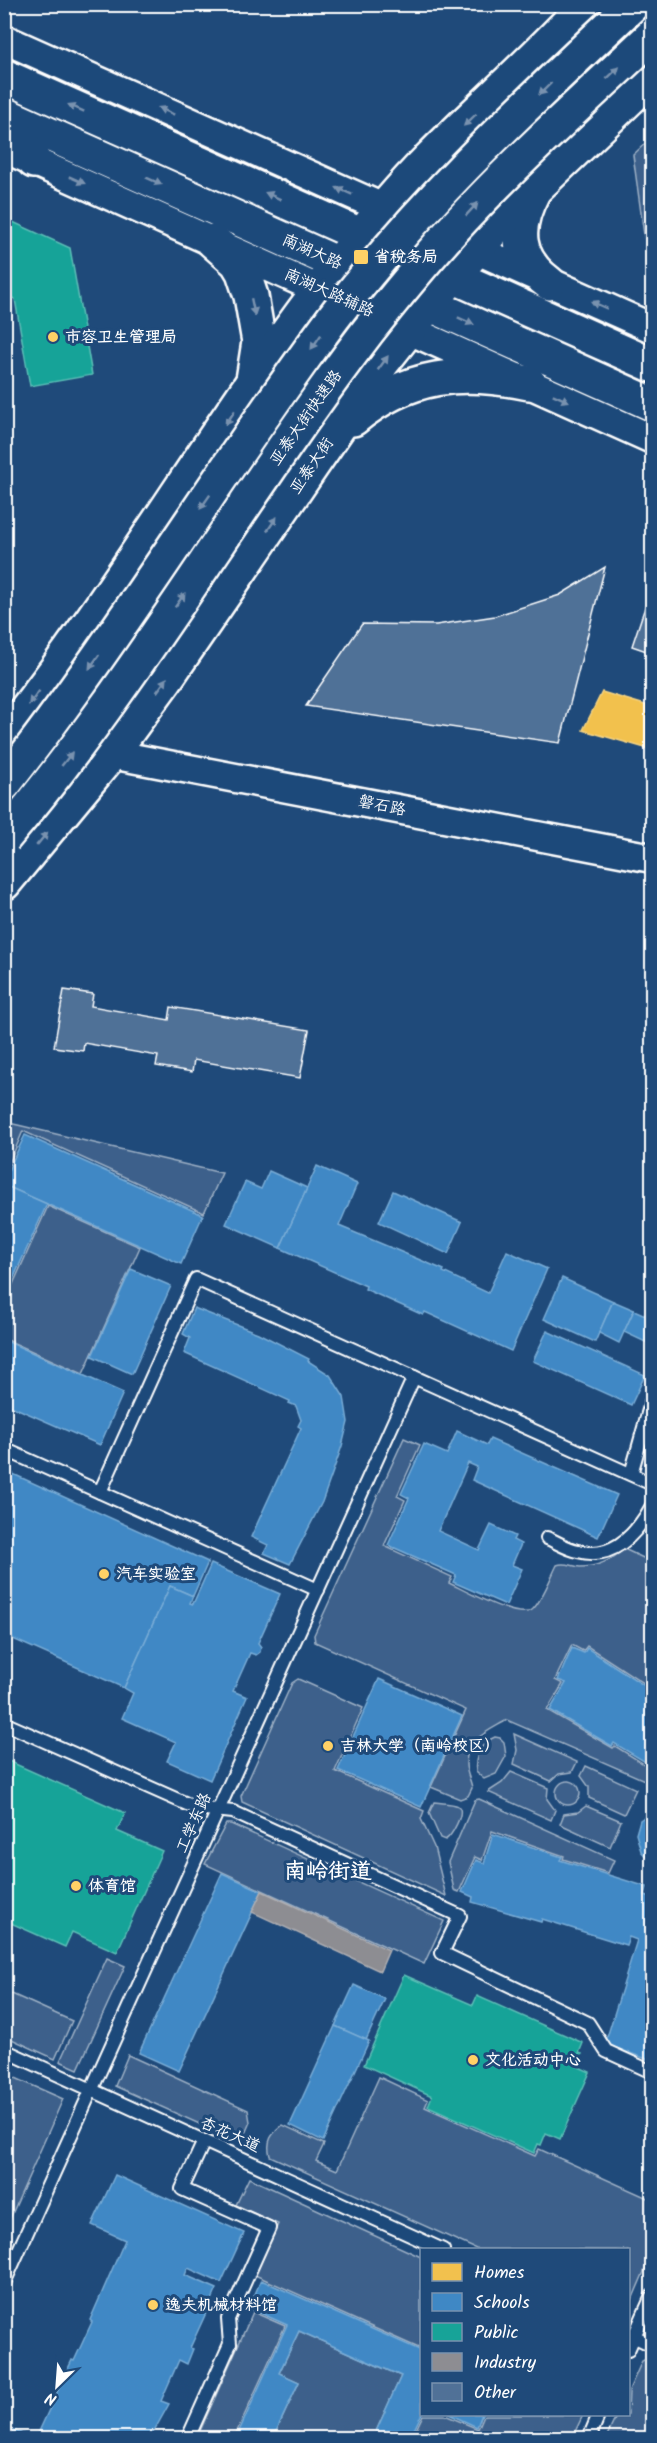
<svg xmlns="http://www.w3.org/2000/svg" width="657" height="2443" font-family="Kalam,'LXGW WenKai TC',sans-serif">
<rect width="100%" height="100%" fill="#1f4a7a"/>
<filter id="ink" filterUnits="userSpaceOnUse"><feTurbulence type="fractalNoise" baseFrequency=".0167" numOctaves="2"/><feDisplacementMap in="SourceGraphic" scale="12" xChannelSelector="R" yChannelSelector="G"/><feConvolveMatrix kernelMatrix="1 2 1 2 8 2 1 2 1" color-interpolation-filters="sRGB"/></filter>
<g filter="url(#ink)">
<g fill="#3c618b" stroke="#9eb0c5" stroke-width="1.5">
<polygon points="652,137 652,272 649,271 633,155"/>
<polygon points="5,1122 217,1172 222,1173 204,1213 23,1131 5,1173"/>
<polygon points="48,1206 140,1247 83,1374 5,1339 5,1302"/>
<path d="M404,1438L420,1445L397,1496L405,1500L384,1546L452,1577L449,1583C464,1590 519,1621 532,1610C541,1603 551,1577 557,1565C565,1562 572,1566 580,1567C597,1567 612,1560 624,1549L652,1562V1692L649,1690L650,1687L587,1646L583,1651L572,1645L555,1680L563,1684L547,1710L613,1748L615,1746L652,1769L649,1782L507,1720C489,1731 466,1739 466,1764C466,1773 471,1780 472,1788L468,1796L460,1799L431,1787L466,1710L315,1642L314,1635Z"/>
<polygon points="298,1679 363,1708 335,1771 424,1811 421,1819 434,1847 446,1896 242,1802 241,1796 292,1683"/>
<polygon points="514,1734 577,1762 572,1772 559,1774 551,1781 514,1764 517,1750"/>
<path d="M495,1737L500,1738L504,1742L506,1756L496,1774L484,1779L476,1772C474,1758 480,1743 495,1737Z"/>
<polygon points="586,1766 636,1789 624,1814 589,1798 589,1787 581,1776"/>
<polygon points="511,1772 548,1788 547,1799 555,1810 551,1820 488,1792 502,1783"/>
<circle cx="568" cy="1793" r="12"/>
<polygon points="479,1799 614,1860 608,1873 563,1859 564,1856 492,1831 482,1860 475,1857 459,1892 454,1890 448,1862 475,1800"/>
<path d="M434,1802C440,1803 453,1803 458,1806C466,1812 451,1837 445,1840L440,1838L429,1813Z"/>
<polygon points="586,1806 621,1821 610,1847 560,1824 564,1814 578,1812"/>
<polygon points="226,1824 231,1824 444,1921 424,1964 205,1864"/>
<polygon points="107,1958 125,1966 78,2069 60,2061"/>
<polygon points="5,1991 72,2021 55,2059 5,2036"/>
<polygon points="128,2055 248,2110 250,2122 244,2136 235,2140 115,2086"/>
<polygon points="4,2073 63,2099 5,2230 4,2230"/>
<path d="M379,2077L428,2100L425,2107L535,2156L539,2149L652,2200V2253L629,2307L628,2250L476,2249L270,2156C266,2141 271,2134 283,2125L324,2144L316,2161L337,2170Z"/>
<polygon points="249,2178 421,2257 421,2349 255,2275 278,2224 236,2205"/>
<polygon points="253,2312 285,2326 234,2438 197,2438"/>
<polygon points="299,2331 401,2376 373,2438 273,2438 299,2382 279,2373"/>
<polygon points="646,2359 652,2361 652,2438 606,2438 617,2415 628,2414 629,2390 642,2361"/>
<polygon points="423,2415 445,2415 478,2429 484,2415 583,2415 572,2438 412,2438"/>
</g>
<polygon fill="#f2c14e" stroke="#f6d483" stroke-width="1.5" points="602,692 652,707 652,750 583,730"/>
<g fill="#3f88c5" stroke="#79acd6" stroke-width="1.5">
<polygon points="25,1135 203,1215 181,1264 4,1185 4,1179"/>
<polygon points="317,1166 357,1184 339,1226 444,1270 443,1272 488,1293 507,1251 547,1269 511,1351 425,1312 423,1315 365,1289 366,1286 280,1248"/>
<polygon points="269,1171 307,1188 280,1248 226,1224 245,1182 261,1189"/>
<polygon points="4,1185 47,1204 4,1299"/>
<polygon points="393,1191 462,1222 448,1254 379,1222"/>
<polygon points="131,1269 171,1286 132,1374 92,1356"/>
<polygon points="562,1278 613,1301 595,1342 544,1319"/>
<polygon points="613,1301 634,1310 619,1343 599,1333"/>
<polygon points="194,1308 258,1333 309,1359 308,1361 330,1375 344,1397 348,1422 342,1446 322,1502 290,1564 264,1553 268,1545 251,1537 301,1428 298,1426 301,1420 296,1406 289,1403 290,1401 184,1353 190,1338 183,1334"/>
<polygon points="634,1310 652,1318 652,1345 624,1332"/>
<polygon points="547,1331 645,1375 631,1405 533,1361"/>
<polygon points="4,1340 123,1393 100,1445 4,1403"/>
<polygon points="457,1431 487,1445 490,1439 617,1495 598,1537 472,1480 477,1467 468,1463 438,1531 479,1550 491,1525 515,1536 513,1540 521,1544 512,1565 522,1569 506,1605 453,1582 456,1575 388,1545 409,1498 401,1494 424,1444 447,1454"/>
<polygon points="13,1474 208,1562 193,1596 170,1586 124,1688 4,1635 4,1493"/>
<polygon points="211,1564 280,1594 258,1643 261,1647 260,1652 256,1655 250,1653 233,1691 247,1697 210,1780 167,1761 176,1742 122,1718 133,1693 124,1688 170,1586 193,1596 190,1603 193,1604"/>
<polygon points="572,1648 584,1653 587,1648 648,1688 646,1691 652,1695 652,1766 614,1743 612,1746 550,1710 566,1683 558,1680"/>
<polygon points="379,1679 462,1716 421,1807 338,1770"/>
<polygon points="652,1812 652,1863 641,1851 636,1834 640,1820"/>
<polygon points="493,1834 562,1857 560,1860 647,1887 645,1895 651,1897 652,1891 652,2061 605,2044 637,1940 629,1937 626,1945 542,1919 541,1922 472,1902 473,1897 462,1892 476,1860 484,1863"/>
<polygon points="222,1873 262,1891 179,2071 139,2053"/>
<polygon points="354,1985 385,1999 366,2040 335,2026"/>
<polygon points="335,2026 369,2041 323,2141 290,2125"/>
<polygon points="115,2175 244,2233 221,2283 188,2268 185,2275 217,2289 190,2348 193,2349 187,2364 179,2360 161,2401 169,2404 150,2438 36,2438 72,2360 74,2361 92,2322 90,2320 125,2240 92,2225"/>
<polygon points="261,2280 422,2351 422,2413 410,2438 373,2438 401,2376 299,2331 279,2373 299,2382 273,2438 236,2438 287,2325 249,2308"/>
<polygon points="449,2414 482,2414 477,2427"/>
<polygon points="4,2426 32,2438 4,2438"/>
</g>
<g fill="#17a398" stroke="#5dbfb7" stroke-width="1.5">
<polygon points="4,218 70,248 92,375 30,386 15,299 4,295"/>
<polygon points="4,1759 125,1813 117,1831 162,1851 117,1952 72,1932 65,1947 4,1920"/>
<polygon points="404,1975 473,2005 477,1996 583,2043 579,2053 582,2054 577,2066 590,2072 560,2139 546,2133 541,2145 538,2144 534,2153 428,2106 432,2096 364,2065"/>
</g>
<polygon fill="#8d8d92" stroke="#afafb3" stroke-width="1.5" points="262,1891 389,1950 380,1971 252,1912"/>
<g fill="#507197" stroke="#fff" stroke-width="1.5">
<polygon points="605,567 560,743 306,706 362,624 436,625 495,616 560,595"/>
<polygon points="652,586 652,653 632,646"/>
<polygon points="64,990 93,994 91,1006 169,1020 171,1007 309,1030 300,1078 194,1060 192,1072 156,1066 158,1056 84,1043 83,1051 54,1047"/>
</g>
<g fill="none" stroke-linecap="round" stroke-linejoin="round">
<defs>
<g id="service">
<polyline points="4,1449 318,1590"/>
<polyline points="631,1474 652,1399"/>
<polyline points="100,1492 196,1279 652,1484"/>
<path d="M547,1538C557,1542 567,1549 578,1551C613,1561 637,1533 652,1506"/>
<polyline points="4,1723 196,1808 233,1812 460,1916 442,1953 588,2023 606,2051 652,2072"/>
<polyline points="4,2050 443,2250"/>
<polyline points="4,2283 414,1377"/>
<polyline points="629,2334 652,2345"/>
<polyline points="628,2350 652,2296"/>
<polyline points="188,2438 230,2344 228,2319 269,2228 182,2189 204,2141"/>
<polyline points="589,2438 599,2414"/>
</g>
<g id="tertiary">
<polyline points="4,39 652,328"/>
<polyline points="4,148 652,439"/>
<polyline points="111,754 652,858"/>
</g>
<g id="primary">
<polyline points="4,76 652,365"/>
<polyline points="4,114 652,404"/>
<polyline points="4,117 34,161"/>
<path d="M533,192C514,228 515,258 549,283"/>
<polyline points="213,241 237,262 243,272 251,296 259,342 253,380"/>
<path d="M353,419C408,374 461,369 529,383"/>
<path d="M4,738C125,586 220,416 339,264C367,228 396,192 428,160C480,107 536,59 586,4"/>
<polyline points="4,883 111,754 166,679 383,362 429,304 499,223 652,77"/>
</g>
</defs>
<use href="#service" stroke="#fff" stroke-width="16"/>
<use href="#tertiary" stroke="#fff" stroke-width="33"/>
<use href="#primary" stroke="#fff" stroke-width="38"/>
<use href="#service" stroke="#1f4a7a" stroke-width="12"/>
<use href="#tertiary" stroke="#1f4a7a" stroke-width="28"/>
<use href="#primary" stroke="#1f4a7a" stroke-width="33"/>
<defs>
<g id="trunk-bridge">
<path d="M4,784C122,634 220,470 333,318C420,202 528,103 633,4"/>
<path d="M4,838C139,679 242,496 368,331C402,288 438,244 476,205C532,146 593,92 652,36"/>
</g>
</defs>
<use href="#trunk-bridge" stroke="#fff" stroke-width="38" stroke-linecap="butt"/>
<use href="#trunk-bridge" stroke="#1f4a7a" stroke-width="33"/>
</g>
<defs><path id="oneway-solid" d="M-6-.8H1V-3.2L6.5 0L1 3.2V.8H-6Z" transform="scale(1.5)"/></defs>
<g fill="#7992af">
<use href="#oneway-solid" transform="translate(613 73) rotate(-43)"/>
<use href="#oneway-solid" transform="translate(545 89) rotate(136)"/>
<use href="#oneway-solid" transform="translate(76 108) rotate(-156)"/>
<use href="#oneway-solid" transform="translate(166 111) rotate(-156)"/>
<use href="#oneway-solid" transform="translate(470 120) rotate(136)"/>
<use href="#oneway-solid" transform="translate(77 180) rotate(24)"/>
<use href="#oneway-solid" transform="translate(154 181) rotate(24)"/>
<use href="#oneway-solid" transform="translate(344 191) rotate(-156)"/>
<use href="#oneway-solid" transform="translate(273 196) rotate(-156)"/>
<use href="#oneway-solid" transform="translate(472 209) rotate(-47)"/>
<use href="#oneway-solid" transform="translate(599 305) rotate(-156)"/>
<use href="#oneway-solid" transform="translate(253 307) rotate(78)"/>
<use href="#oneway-solid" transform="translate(466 321) rotate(24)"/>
<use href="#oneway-solid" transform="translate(316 342) rotate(125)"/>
<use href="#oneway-solid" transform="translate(383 363) rotate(-54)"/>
<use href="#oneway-solid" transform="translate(561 398) rotate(24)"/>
<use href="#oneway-solid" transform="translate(230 418) rotate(124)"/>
<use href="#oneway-solid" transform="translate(205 502) rotate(125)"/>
<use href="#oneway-solid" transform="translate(272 524) rotate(-56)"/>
<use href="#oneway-solid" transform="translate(180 600) rotate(-55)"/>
<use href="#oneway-solid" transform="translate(94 662) rotate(125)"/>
<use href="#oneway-solid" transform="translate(162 685) rotate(-54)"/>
<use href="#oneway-solid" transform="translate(34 698) rotate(127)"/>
<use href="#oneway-solid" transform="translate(67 759) rotate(-52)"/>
<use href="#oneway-solid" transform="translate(42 839) rotate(-50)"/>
</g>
</g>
<g fill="#ffd166" stroke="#1f4a7a" stroke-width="2">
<rect x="353" y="249" width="16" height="16" rx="3"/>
<circle cx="53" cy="337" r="6"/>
<circle cx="104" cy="1574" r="6"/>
<circle cx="328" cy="1746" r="6"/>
<circle cx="76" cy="1886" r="6"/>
<circle cx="473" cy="2060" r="6"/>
<circle cx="153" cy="2305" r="6"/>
</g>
<g text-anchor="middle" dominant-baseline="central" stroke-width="6" stroke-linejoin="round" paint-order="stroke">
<g font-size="16" fill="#fff" stroke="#1f4a7a">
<text transform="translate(312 252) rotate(24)">南湖大路</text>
<text transform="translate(329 293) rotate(24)">南湖大路辅路</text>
<text transform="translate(306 418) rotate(-55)">亚泰大街快速路</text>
<text transform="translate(312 466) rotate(-56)">亚泰大街</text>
<text transform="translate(382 806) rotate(11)">磐石路</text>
<text transform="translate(194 1823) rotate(-66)">工学东路</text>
<text transform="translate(230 2135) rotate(24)">杏花大道</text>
</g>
<g font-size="16" font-weight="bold" fill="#fff" stroke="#1f4a7a" text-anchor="start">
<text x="374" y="257">省税务局</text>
<text x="65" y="337">市容卫生管理局</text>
<text x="116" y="1574">汽车实验室</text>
<text x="340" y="1746">吉林大学（南岭校区）</text>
<text x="88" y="1886">体育馆</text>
<text x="485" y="2060">文化活动中心</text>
<text x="165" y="2305">逸夫机械材料馆</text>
</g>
<g font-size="22" font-weight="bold" fill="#fff" stroke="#1f4a7a">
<text x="328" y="1872">南岭街道</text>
</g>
</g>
<rect width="657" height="2443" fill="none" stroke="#1f4a7a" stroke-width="24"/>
<rect x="12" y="12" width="633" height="2419" fill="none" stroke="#fff" stroke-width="2" filter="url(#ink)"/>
<rect x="420" y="2248" width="210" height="168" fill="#1f4a7a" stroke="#7992af" stroke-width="1.5"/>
<rect x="432" y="2263" width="30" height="18" fill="#f2c14e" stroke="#7992af" stroke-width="1.5"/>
<text x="474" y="2278" font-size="18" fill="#ffffff">Homes</text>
<rect x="432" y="2293" width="30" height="18" fill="#3f88c5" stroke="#7992af" stroke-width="1.5"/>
<text x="474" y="2308" font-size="18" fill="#ffffff">Schools</text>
<rect x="432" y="2323" width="30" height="18" fill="#17a398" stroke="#7992af" stroke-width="1.5"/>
<text x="474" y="2338" font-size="18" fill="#ffffff">Public</text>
<rect x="432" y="2353" width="30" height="18" fill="#8d8d92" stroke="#7992af" stroke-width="1.5"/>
<text x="474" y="2368" font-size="18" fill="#ffffff">Industry</text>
<rect x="432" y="2383" width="30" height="18" fill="#507197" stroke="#7992af" stroke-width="1.5"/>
<text x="474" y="2398" font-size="18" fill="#ffffff">Other</text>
<g transform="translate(57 2386) rotate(205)" stroke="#1f4a7a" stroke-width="4.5" paint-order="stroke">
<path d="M0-4.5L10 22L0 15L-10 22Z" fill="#ffffff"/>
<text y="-9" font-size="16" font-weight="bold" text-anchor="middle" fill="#ffffff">N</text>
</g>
</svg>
